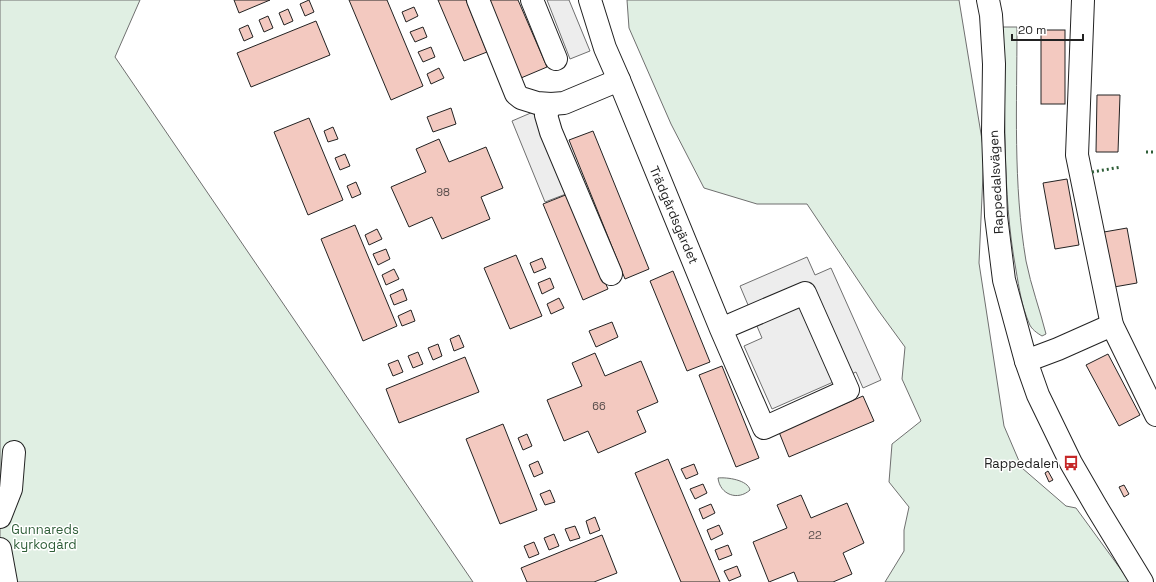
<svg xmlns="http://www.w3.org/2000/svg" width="1156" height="582" font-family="'Space Grotesk',sans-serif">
<rect width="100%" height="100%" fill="#fff"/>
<g fill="#e0efe3" stroke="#6f6f6f">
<polygon points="0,0 140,0 115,57 473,582 0,582"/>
<polygon points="627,0 959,0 984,152 979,263 1004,426 1022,468 1066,506 1076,508 1130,582 885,582 904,551 904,530 909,507 889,482 892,444 921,421 902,379 905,347 878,310 807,204 757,204 704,188 671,124 629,28"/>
<path d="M1002,27H1017C1017,105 1013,184 1026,261C1031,286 1040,310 1046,334L1042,336C1037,333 1031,329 1029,323C1022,307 1019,288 1016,270C1001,190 1007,108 1002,27Z"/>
<path d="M718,478C727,477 748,480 750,490C738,501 720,495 718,478Z"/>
</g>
<g fill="#ededed" stroke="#6f6f6f">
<polygon points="547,0 569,0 590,51 570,59"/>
<polygon points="533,112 566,194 545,202 512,121"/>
<polygon points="807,257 815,275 831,268 881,380 863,388 856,372 772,409 744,346 762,338 740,286"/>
</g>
<g fill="#f3c9c0" stroke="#222">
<polygon points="234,0 270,0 239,13"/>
<polygon points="309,0 314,12 305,16 300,4"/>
<polygon points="349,0 387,0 423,86 391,100"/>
<polygon points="438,0 466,0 487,52 464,61"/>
<polygon points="488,0 518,0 547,67 521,78"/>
<polygon points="414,7 418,16 406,22 402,12"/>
<polygon points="288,9 293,21 284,25 279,13"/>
<polygon points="268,16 273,28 264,32 259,20"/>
<polygon points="316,21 330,55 251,87 237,53"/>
<polygon points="248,25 253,37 244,41 239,29"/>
<polygon points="423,27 427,37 415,42 410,32"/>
<rect x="1041" y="30" width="24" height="74"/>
<polygon points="431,47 435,57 423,62 418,52"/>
<polygon points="439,68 444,78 431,84 427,74"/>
<polygon points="1097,95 1120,95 1118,152 1096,152"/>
<polygon points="451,108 456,124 433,132 427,117"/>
<polygon points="309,118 343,200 308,215 274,132"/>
<polygon points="333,127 338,139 328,142 324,131"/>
<polygon points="593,131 649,269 625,279 569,140"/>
<polygon points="439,139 449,162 486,147 503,188 481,197 490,219 442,239 432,217 409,227 391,187 426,172 416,149"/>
<polygon points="345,154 350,166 340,170 335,158"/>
<polygon points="1067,179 1079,245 1055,249 1043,183"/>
<polygon points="356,182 361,194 352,198 347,186"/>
<polygon points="568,194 608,289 583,300 543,204"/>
<polygon points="355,225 397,326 363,341 321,239"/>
<polygon points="1127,228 1137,283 1114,287 1104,232"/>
<polygon points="377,229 382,239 369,245 365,235"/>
<polygon points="386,249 390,259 378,265 373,254"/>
<polygon points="516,255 542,316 510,329 484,268"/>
<polygon points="542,258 546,268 534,273 530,263"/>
<polygon points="394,269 399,279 386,285 382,275"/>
<polygon points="673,271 710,362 687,371 650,281"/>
<polygon points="550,278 554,288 542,294 538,283"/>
<polygon points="403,289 407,300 394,305 390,295"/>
<polygon points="559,298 564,308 551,314 547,304"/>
<polygon points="411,310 415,321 402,326 398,316"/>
<polygon points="612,322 618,337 596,347 589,331"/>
<polygon points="459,335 464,347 454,351 450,339"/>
<polygon points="438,344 442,356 433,360 428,348"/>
<polygon points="418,352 423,364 413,368 408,356"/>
<polygon points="595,353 605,376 641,361 658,402 637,411 646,432 598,453 588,431 564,441 547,400 582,386 572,363"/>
<polygon points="1108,354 1140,415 1119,426 1086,365"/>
<polygon points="465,357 479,392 399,423 386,389"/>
<polygon points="398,360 403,372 393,376 388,364"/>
<polygon points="722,366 759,458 736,467 699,375"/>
<polygon points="863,396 874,421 789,457 779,432"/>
<polygon points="503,424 537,510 500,524 466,439"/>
<polygon points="527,434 532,446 523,450 518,438"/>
<polygon points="668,459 720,582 681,582 635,473"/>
<polygon points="538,461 543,473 534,477 529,465"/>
<polygon points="694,464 698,474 686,479 681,469"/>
<polygon points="1048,471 1053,480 1049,482 1045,473"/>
<polygon points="703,484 707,493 695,499 690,489"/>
<polygon points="1124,485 1129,494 1124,497 1119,487"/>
<polygon points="550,490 555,502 545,505 540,494"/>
<polygon points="801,495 811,518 847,503 864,543 843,553 852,574 833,582 798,582 794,572 769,582 753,542 787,528 777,505"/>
<polygon points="711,504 715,513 703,519 699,509"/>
<polygon points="595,517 600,530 590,534 586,521"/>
<polygon points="719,525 723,534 711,540 707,530"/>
<polygon points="575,526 580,538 570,541 565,529"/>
<polygon points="554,534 559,546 549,550 544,538"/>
<polygon points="602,535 617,573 594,582 527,582 521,568"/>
<polygon points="534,542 539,554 529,558 524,546"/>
<polygon points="728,545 732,555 719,560 715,550"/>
<polygon points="737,566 741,576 729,581 724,571"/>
</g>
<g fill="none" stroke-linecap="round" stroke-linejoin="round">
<defs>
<g id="minor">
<polyline points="478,0 516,94 521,98 537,103 551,104 564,103 619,80"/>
<polyline points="532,0 556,59"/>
<polyline points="590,0 605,48 619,80 721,329 764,428 848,390 805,293 721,329"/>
<polyline points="988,0 991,15 994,64 993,132 996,216 1004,280 1026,361 1038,395 1071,463 1097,508 1142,582"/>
<polyline points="1083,0 1077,155 1112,325 1156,415"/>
<polyline points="551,104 546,115 551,132 611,274"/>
<polyline points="1026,361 1058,349 1112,325"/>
<polyline points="0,517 11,489 14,452"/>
<polyline points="0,549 6,582"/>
</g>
</defs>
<use href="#minor" stroke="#222" stroke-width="24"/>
<use href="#minor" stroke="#fff" stroke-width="22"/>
<g stroke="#2f5e38" stroke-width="3" stroke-dasharray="2 3" stroke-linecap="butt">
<polyline points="1146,152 1156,152"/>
<polyline points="1092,172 1121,167"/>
</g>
</g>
<defs>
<symbol id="bus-bare" viewBox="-9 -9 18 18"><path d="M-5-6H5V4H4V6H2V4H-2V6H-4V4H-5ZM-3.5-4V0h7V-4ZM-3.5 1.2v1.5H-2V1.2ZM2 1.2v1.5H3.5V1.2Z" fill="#c62828" stroke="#fff" stroke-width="2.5" paint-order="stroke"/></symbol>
</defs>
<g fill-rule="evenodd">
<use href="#bus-bare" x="1060" y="452" width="22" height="22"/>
</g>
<g text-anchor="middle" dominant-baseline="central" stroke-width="3" stroke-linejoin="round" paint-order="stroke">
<g font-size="11" fill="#564c4a">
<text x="443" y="192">98</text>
<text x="599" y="406">66</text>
<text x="815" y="535">22</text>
</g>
<g font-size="13" fill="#222" stroke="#fff">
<text transform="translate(996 182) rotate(-93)">Rappedalsvägen</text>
<text transform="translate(674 215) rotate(67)">Trädgårdsgärdet</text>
</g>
<g font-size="13" fill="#222" stroke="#fff" text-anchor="end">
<text x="1059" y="463">Rappedalen</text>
</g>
<g font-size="13" fill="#2f5e38" stroke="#fff">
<text x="45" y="529">Gunnareds<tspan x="45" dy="15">kyrkogård</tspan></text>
</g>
</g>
<path d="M1012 34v6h71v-6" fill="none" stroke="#222222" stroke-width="2"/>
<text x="1018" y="34" font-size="12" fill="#222222" stroke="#ffffff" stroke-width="3" paint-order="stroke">20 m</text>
</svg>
